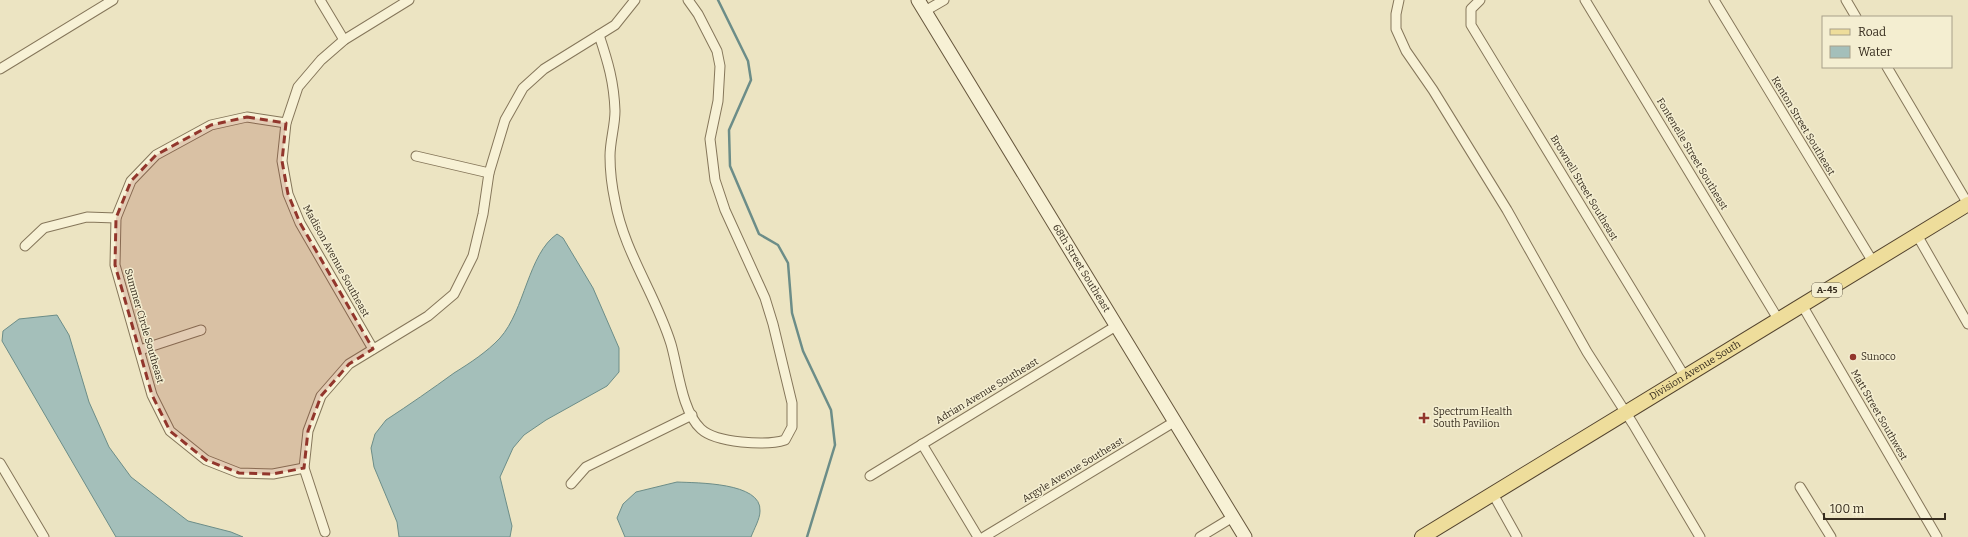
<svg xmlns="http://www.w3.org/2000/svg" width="1968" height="537" font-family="Bitter,serif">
<rect width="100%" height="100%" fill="#ece4c2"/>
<g fill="#a4bfba" stroke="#6c8d88">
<path d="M557,234L563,238L593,288L619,348V372L607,386L546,420L524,435L513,448L500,477L512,526L510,537H399L397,522L374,467L371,448L375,434L386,420C409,405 432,389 454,373C470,363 487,352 500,338C525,310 528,254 557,234Z"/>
<polygon points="57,315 69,335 89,402 109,447 131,477 188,521 231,532 243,537 116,537 2,341 3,331 19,319"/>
<path d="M677,482C696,483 762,482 760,511C760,519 754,529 751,537H625L617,518L623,504L636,492Z"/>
</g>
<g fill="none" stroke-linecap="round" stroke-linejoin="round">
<polyline stroke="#6c8d88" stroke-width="2.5" points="718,0 748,61 751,80 729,130 730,166 759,234 778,245 788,263 792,313 803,351 831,410 835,445 807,537"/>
<defs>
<g id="street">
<polyline points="320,0 344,40"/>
<polyline points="1399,0 1396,14 1396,29 1406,51 1433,90 1507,210 1587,352 1633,424 1700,537"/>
<polyline points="1480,0 1471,9 1471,25 1685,377"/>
<polyline points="1585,0 1778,319"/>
<polyline points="1714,0 1873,262"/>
<polyline points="1846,0 1856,17"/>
<polyline points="925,11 944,0"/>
<path d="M599,35C608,62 614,82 615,111C615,126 610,141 610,156C610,170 612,187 615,201C624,252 656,295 671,344C678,368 682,412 701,429C716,443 766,446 785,440L792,427V403L773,324L765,298L725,210L715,180L710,139L718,101L720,66L717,51L698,14L688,0"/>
<polyline points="1887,67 1968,204"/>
<polyline points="0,69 113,0"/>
<polyline points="286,123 247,117 211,125 156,155 131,181 116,218 115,265 152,395 170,431 206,460 239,473 273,474 304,468"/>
<polyline points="416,156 489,173"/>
<polyline points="1917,235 1968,324"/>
<polyline points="25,246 44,228 87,217 116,218"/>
<polyline points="1802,305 1937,537"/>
<polyline points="373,349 300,223 288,194 282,161 286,123 298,87 321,60 344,40 409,0"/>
<polyline points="140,350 201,330"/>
<polyline points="922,444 978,537"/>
<polyline points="0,463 44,537"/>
<polyline points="870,476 1116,326"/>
<polyline points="571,484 586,467 692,415"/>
<polyline points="1800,487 1831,537"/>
<polyline points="1493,494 1517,537"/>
<polyline points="325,532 304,468 308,431 321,396 349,364 428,316 454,294 473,256 483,214 489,173 505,120 523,88 544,69 615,25 635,0"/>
<polyline points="984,537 1174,422"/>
<polyline points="1200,537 1233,517"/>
</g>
<g id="secondary">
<path id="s1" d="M918,0L1245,537"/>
</g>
<g id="primary">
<path id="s2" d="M1422,537L1968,204"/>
</g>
</defs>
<use href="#street" stroke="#85765a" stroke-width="11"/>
<use href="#secondary" stroke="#67573d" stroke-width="15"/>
<use href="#primary" stroke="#53432e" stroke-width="16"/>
<use href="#street" stroke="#f7f1d5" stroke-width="9"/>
<use href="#secondary" stroke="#f7f1d5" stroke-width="13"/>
<use href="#primary" stroke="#eedd9b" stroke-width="14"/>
</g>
<path fill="#92362c" fill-opacity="0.2" stroke="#92362c" stroke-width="3" stroke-dasharray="8 5" stroke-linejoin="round" d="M247,117L286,123L282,161L288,194L300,223L373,349L349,364L321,396L308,431L304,468L273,474L239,473L206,460L170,431L152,395L115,265L116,218L131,181L156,155L211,125Z"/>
<g fill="#92362c" stroke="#f4eed1" stroke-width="1.5">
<circle cx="1853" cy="357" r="4"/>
<path d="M1422 412h4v4h4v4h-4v4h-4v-4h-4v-4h4z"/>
</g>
<g text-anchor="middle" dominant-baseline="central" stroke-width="3" stroke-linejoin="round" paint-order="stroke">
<rect fill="#f4eed1" stroke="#6f6654" stroke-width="1" x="1812" y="283" width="30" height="14" rx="3"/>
<g font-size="9" font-weight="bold" fill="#362c1e">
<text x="1827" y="290">A-45</text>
</g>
<g font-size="10" fill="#362c1e" stroke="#f4eed1">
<text transform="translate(1803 126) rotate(59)">Kenton Street Southeast</text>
<text transform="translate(1692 154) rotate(59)">Fontenelle Street Southeast</text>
<text transform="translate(1584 188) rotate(59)">Brownell Street Southeast</text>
<text transform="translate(336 261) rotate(61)">Madison Avenue Southeast</text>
<text stroke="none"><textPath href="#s1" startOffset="314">68th Street Southeast</textPath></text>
<text transform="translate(144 326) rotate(74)">Summer Circle Southeast</text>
<text stroke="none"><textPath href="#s2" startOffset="320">Division Avenue South</textPath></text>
<text transform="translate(987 391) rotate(-31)">Adrian Avenue Southeast</text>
<text transform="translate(1879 415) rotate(60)">Matt Street Southwest</text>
<text transform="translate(1073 470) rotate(-31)">Argyle Avenue Southeast</text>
</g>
<g font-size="10" fill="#362c1e" stroke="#f4eed1" text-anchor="start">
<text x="1861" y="357">Sunoco</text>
<text x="1433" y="412">Spectrum Health<tspan x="1433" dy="12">South Pavilion</tspan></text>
</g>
</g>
<rect x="1822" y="16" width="130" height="52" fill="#f4eed1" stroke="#a8a089"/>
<rect x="1830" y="29" width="20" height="6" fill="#eedd9b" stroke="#a8a089"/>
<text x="1858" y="36" font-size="12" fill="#362c1e">Road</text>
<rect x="1830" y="46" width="20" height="12" fill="#a4bfba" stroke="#a8a089"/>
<text x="1858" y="56" font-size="12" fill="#362c1e">Water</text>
<path d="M1824 513v6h121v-6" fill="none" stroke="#362c1e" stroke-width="2"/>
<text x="1830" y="513" font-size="12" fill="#362c1e" stroke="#f4eed1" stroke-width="3" paint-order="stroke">100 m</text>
</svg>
